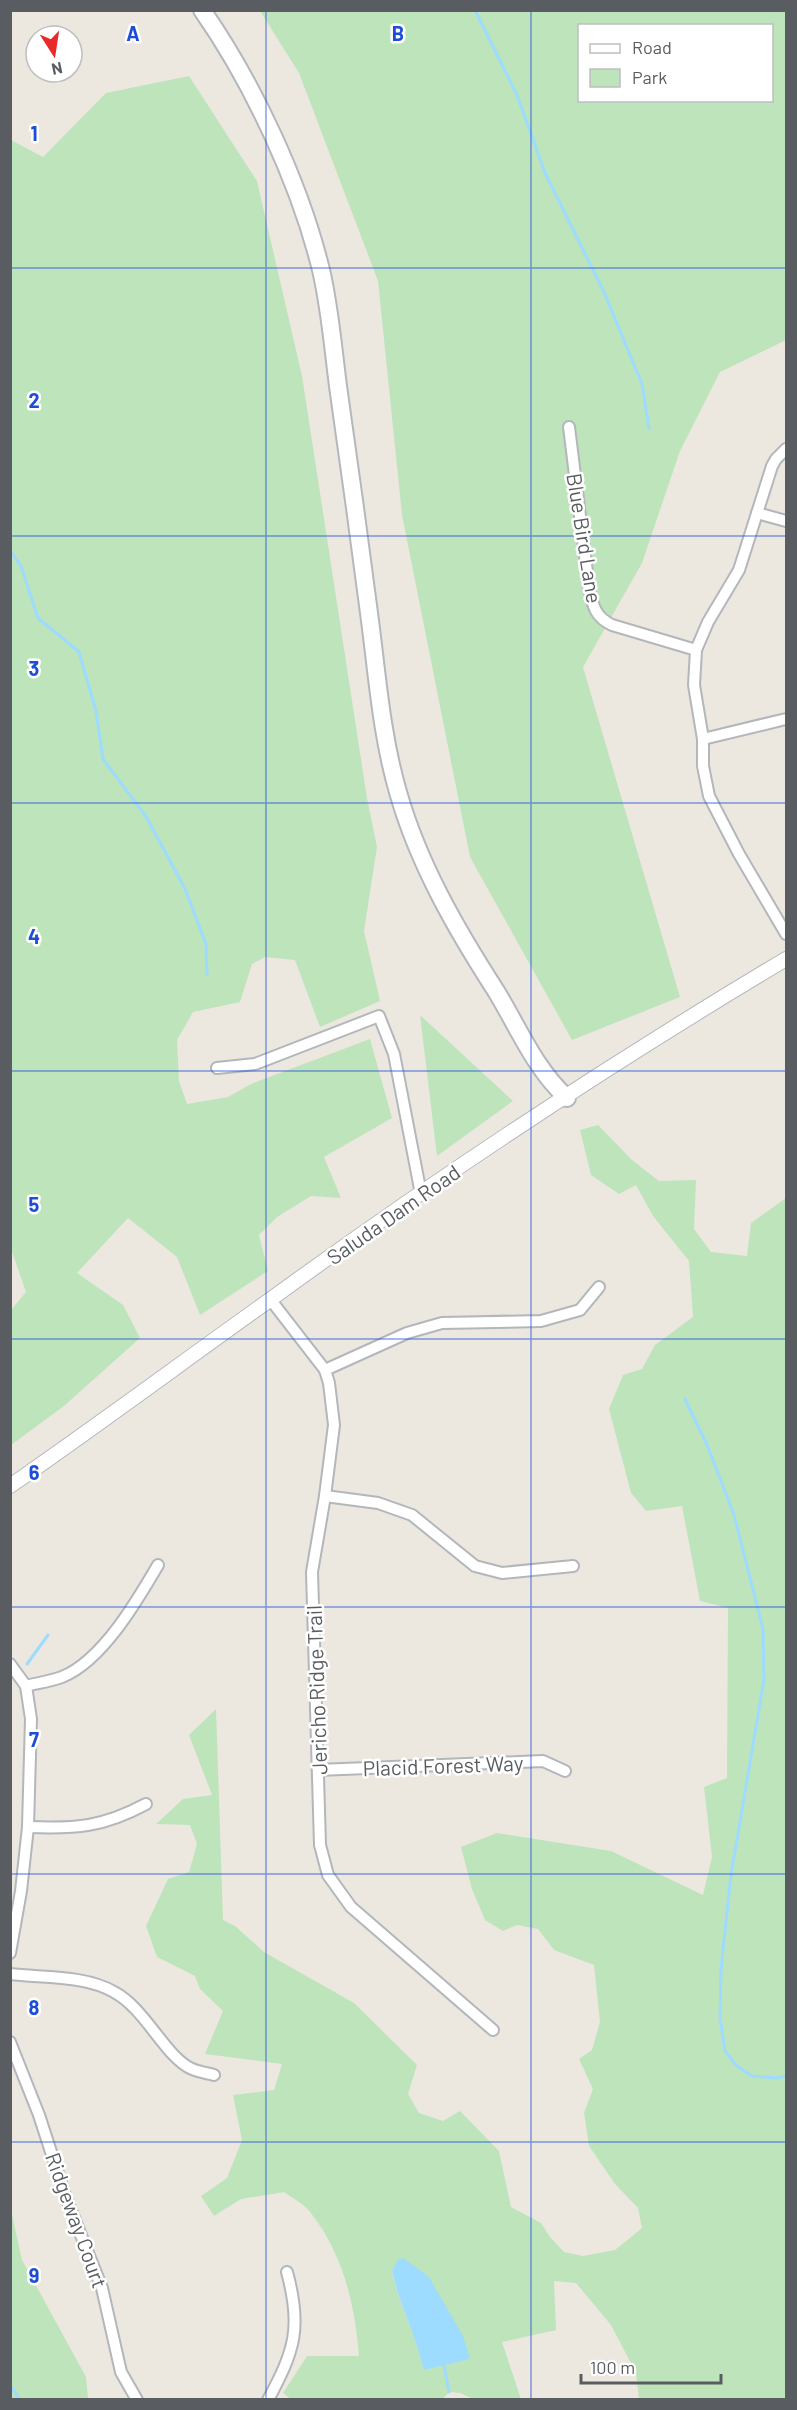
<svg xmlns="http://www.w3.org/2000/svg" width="797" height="2410" font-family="Barlow,sans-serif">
<rect width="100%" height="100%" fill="#ece8e0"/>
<g fill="#bee4bb" fill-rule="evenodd">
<path d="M260,11H786V340L720,372L680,451L642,563L583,667L680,997L572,1040L470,857L402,515L378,281L299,73ZM580,26H772V100H580Z"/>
<polygon points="189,76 257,181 302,376 367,798 377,847 364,931 380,1001 320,1027 295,960 265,957 252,964 240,1002 193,1012 177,1040 179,1081 187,1104 228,1097 251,1084 370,1039 392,1118 324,1157 341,1198 311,1196 277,1217 259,1235 268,1271 200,1315 177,1257 128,1218 77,1273 123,1305 140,1338 64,1406 11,1445 11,1310 26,1292 10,1246 11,140 43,157 106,93"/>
<polygon points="420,1015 513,1101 437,1156"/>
<path d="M598,1125L632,1160L659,1181L696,1180L694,1229L711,1252L747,1256L751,1223L786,1198V2399H639L636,2373L611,2325L576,2283L554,2281L556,2330L502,2342L521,2399H473L460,2393L449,2392L442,2400H292L283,2393L307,2356H359C355,2305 343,2253 310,2212C304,2204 292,2198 284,2192L241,2199L214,2216L201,2196L227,2178L242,2140L233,2095L274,2090L282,2064L205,2054L223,2011L200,1989L195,1976L157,1957L146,1926L168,1879L189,1872L197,1844L190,1825L156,1824L183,1799L212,1795L189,1735L216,1709L223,1920L235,1926L264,1952L354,2003L417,2065L408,2094L419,2113L443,2121L460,2111L499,2151L511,2207L541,2223L550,2237L564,2252L583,2256L615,2250L642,2228L638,2208L615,2184L589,2146L584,2113L593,2089L579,2059L592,2050L600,2022L594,1965L554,1950L538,1929L517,1925L503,1931L485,1920L472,1889L461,1847L497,1833L611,1851L703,1895L712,1857L704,1787L727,1778L728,1608L700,1601L682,1506L646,1511L631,1493L609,1409L623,1375L642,1369L655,1345L693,1317L689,1261L653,1216L636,1185L619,1194L591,1175L580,1130ZM398,2261L469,2359L425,2370L423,2368C416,2335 399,2304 392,2272Z"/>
<polygon points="11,2210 22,2260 86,2377 88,2399 11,2399"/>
</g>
<path fill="#9ddbff" d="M403,2258L429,2277L463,2336L470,2359L425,2370L423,2368C416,2335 399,2304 392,2271L398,2260Z"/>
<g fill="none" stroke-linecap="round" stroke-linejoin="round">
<g stroke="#9ddbff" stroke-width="3">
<polyline points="475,10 517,95 545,173 604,292 642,384 649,428"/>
<polyline points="10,551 21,566 38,618 79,652 96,711 103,759 147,818 185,889 206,944 207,975"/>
<polyline points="685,1399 708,1447 734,1515 763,1629 764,1680 731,1875 721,1969 720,2018 725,2051 737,2066 752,2076 777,2078 786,2076"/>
<polyline points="27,1664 48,1635"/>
<polyline points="444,2365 449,2392"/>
<polyline points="10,2385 20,2400"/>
</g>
<defs>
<g id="minor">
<path d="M569,427L589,588C593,606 595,617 612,625L696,650"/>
<polyline points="786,449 776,459 772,466 739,570 708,622 696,650 694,685 703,739 703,766 709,796 739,854 786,934"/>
<polyline points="757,513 786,521"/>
<polyline points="703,739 786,719"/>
<polyline points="217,1068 255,1064 379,1016 394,1054 421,1194"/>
<polyline points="270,1299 325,1370 329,1383 334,1425 325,1496 312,1572 320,1845 328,1875 351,1907 493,2030"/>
<polyline points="325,1370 407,1333 442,1323 541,1321 580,1310 599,1287"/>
<polyline points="325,1496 378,1503 412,1515 475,1566 502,1573 573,1566"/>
<polyline points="10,1664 26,1686 31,1719 28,1827 21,1891 10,1953"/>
<path d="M26,1686C38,1683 51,1681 62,1677C102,1661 137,1601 158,1565"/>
<polyline points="318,1770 543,1761 565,1771"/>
<path d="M28,1827C76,1829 103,1827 146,1804"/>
<path d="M10,1974C43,1978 85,1975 114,1992C145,2008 166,2058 192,2069C199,2072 207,2073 214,2075"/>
<polyline points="10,2042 39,2115 65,2195 102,2288 121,2372 137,2400"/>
<path d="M268,2400C295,2350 302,2327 287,2272"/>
</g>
<path id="tertiary" d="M10,1486C98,1425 184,1361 271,1299C437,1178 610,1064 786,959"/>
<path id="secondary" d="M202,10C253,83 300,184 321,270C330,308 333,348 338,386C349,462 359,537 369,613C377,672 381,734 398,792C418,863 456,929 496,991C518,1027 535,1069 567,1098"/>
</defs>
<use href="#minor" stroke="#b3b7bb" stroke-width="14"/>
<use href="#tertiary" stroke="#b3b7bb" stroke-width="16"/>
<use href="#secondary" stroke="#b4b8bd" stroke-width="20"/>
<use href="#minor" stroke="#fff" stroke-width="10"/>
<use href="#tertiary" stroke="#fff" stroke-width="14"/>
<use href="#secondary" stroke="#fff" stroke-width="16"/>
</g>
<path fill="none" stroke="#1d4ed8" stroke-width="1.5" stroke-opacity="0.55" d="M266,10V2400M531,10V2400M10,268H786M10,536H786M10,803H786M10,1071H786M10,1339H786M10,1607H786M10,1874H786M10,2142H786"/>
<g text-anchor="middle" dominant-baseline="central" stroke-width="5" stroke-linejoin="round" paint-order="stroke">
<g font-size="21" fill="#595d61" stroke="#fff">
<text transform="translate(585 538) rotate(81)">Blue Bird Lane</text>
<text transform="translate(393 1214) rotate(-35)">Saluda Dam Road</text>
<text transform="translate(316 1690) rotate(-92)">Jericho Ridge Trail</text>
<text transform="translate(443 1765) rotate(-2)">Placid Forest Way</text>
<text transform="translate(77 2220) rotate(70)">Ridgeway Court</text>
</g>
</g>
<g font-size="20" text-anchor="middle" font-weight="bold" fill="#1d4ed8" stroke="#fff" stroke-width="5" stroke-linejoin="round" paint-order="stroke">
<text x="133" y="41">A</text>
<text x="398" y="41">B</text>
<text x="34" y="141">1</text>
<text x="34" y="408">2</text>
<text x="34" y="676">3</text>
<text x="34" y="944">4</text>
<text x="34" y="1212">5</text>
<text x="34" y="1480">6</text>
<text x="34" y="1747">7</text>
<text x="34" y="2015">8</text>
<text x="34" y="2283">9</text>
</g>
<rect width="797" height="2410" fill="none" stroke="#595d61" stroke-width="24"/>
<rect x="578" y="24" width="195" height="78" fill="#ffffff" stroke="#bdbec0" stroke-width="1.5"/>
<rect x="590" y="44" width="30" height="9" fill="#ffffff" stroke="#bdbec0" stroke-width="1.5"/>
<text x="632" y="54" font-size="18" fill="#595d61">Road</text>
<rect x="590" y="69" width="30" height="18" fill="#bee4bb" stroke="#bdbec0" stroke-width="1.5"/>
<text x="632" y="84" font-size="18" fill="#595d61">Park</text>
<g transform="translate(54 54) rotate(168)"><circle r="28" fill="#ffffff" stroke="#bdbec0" stroke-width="1.5"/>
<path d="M0-4.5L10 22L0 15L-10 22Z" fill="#e82b2a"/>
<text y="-9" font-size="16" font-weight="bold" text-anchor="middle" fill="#595d61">N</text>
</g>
<path d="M581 2374v9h140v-9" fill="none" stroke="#595d61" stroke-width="3"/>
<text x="590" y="2374" font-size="18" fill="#595d61" stroke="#ffffff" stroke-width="4.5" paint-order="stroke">100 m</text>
</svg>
